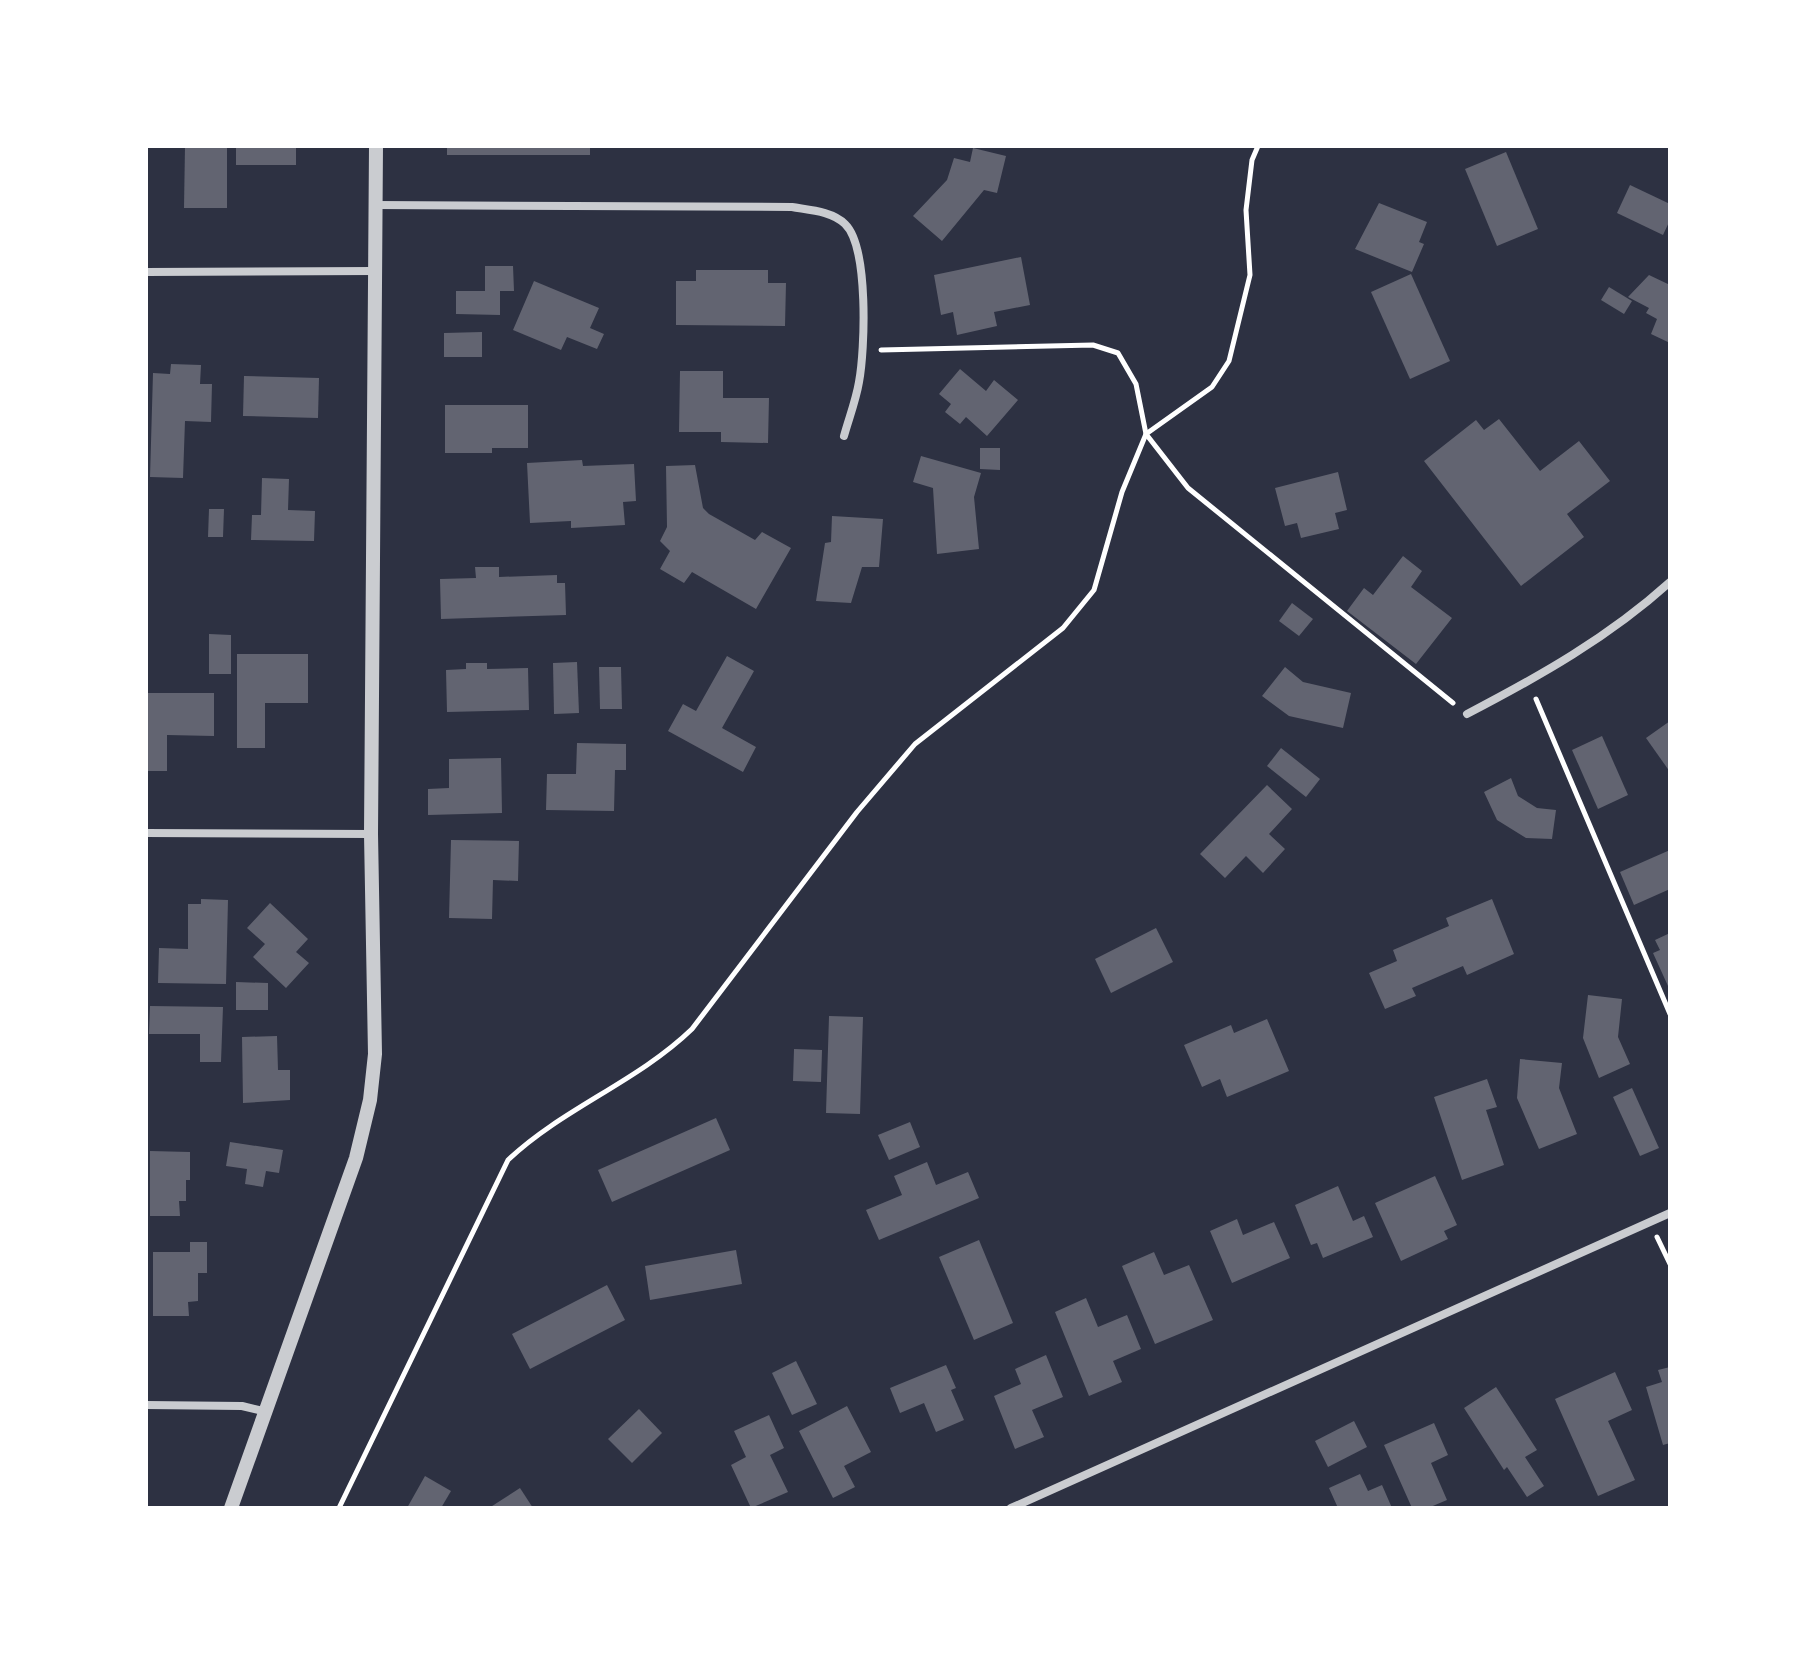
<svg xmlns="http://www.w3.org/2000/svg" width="1816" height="1654" font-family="Roboto,sans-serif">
<rect width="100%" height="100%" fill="#2d3142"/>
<g fill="#626471">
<polygon points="185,146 227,146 227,208 184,208"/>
<rect x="236" y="146" width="60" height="19"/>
<rect x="447" y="146" width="143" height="9"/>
<polygon points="973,148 1006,156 997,193 984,190 942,241 913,216 947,180 954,158 970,162"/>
<polygon points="1506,152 1538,229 1497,246 1465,169"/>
<polygon points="1630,185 1670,204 1670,220 1663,235 1617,213"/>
<polygon points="1379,203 1427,222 1419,242 1424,244 1412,272 1355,249"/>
<polygon points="1021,257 1030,305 994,312 997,326 957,335 953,312 941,315 934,275"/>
<polygon points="485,266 513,266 514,291 500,291 500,315 456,314 456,291 485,291"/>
<polygon points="696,270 768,270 768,283 786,283 785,326 676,325 676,281 696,281"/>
<polygon points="1411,274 1450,361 1410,379 1371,292"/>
<polygon points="1649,275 1670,285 1670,343 1651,334 1657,319 1646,313 1649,308 1628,297"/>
<polygon points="534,281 599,308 590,328 604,334 597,349 567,337 561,350 513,330"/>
<polygon points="1609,287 1632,301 1624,314 1601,300"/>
<polygon points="482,332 482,357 444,357 444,333"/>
<polygon points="171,364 201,365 200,384 212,384 211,422 185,421 183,478 150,477 153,373 170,374"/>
<polygon points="960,369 986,391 994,380 1018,400 987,436 966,417 960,424 945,412 951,404 939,394"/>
<polygon points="680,371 723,371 723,398 769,398 768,443 721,442 721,432 679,432"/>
<polygon points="244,376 319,378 318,418 243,416"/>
<polygon points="445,405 528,405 528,448 492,448 492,453 445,453"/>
<polygon points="1499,419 1540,471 1579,441 1610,481 1567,514 1584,537 1521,586 1424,461 1476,420 1484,430"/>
<polygon points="980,448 1000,448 1000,470 980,469"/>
<polygon points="921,456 981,473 974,497 979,549 937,554 933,488 913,482"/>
<polygon points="582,460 583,466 634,464 636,501 623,502 625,525 571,528 571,521 530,523 527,463"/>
<polygon points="695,465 703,508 709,514 755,540 762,532 791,548 756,609 692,572 684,583 660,569 670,551 660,541 667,527 666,466"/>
<polygon points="1338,472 1347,510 1335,513 1339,529 1301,538 1297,523 1285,526 1275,488"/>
<polygon points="262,478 289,479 288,510 315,511 314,541 251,540 252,515 261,515"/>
<polygon points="209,509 224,509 223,537 208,537"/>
<polygon points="832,516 883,519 879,567 862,567 851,603 816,601 825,543 831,542"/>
<polygon points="1403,556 1422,571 1411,587 1452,618 1416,664 1347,611 1364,588 1373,595"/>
<polygon points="475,567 499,567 499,577 557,575 557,583 565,583 566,615 441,619 440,579 476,578"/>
<polygon points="1292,603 1313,619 1299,636 1279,621"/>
<polygon points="209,634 231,635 231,674 209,674"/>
<polygon points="237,654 308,654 308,703 265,703 265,748 237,748"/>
<polygon points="727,656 754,671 722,728 756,747 743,772 668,731 683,704 696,711"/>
<polygon points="577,662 579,713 554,714 553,663"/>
<polygon points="466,663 487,663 487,669 528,668 529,710 447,712 446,670 466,669"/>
<polygon points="599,667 621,667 622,709 600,709"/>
<polygon points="1285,667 1303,682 1351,693 1343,728 1289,716 1262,696"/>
<polygon points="146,693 214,693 214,736 167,735 167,771 146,771"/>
<polygon points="1670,721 1670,772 1646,738"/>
<polygon points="1602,736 1628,795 1598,809 1572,750"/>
<polygon points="577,743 626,744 626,770 615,770 614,811 546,810 547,774 576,774"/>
<polygon points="1281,748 1320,779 1306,797 1267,766"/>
<polygon points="501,758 502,813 428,815 428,789 449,788 449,759"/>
<polygon points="1511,778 1518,796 1537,808 1556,810 1552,839 1526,838 1497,820 1484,792"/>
<polygon points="1267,785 1292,809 1269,834 1285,849 1263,873 1246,856 1225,878 1200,854"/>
<polygon points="451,840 519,841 518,881 493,880 492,919 449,918"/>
<polygon points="1670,850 1670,889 1634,905 1620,872"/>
<polygon points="201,899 228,900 226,984 158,983 159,948 188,949 188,904 201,904"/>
<polygon points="1492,899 1514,954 1467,975 1463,966 1412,988 1416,996 1385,1009 1369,973 1397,961 1393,950 1449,926 1446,918"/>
<polygon points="270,903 308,939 296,952 309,963 286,988 253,957 265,944 247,928"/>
<polygon points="1156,928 1173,962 1111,993 1095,959"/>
<polygon points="1670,933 1670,985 1668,986 1653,953 1660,950 1655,940"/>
<polygon points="236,982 268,983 268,1010 236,1010"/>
<polygon points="1588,995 1622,999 1618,1037 1630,1064 1599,1078 1583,1038"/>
<polygon points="150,1006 223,1007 221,1062 200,1062 200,1034 149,1034"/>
<polygon points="829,1016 863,1017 860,1114 826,1113"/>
<polygon points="1267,1019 1289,1071 1227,1097 1220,1079 1202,1087 1184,1045 1231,1025 1234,1033"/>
<polygon points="277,1036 278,1070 290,1070 290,1100 243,1103 242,1037"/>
<polygon points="794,1049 822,1050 821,1082 793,1081"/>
<polygon points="1520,1059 1562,1063 1559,1088 1577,1134 1539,1149 1517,1098"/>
<polygon points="1487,1079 1497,1107 1486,1110 1504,1165 1462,1180 1434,1097"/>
<polygon points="1632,1088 1659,1148 1640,1156 1613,1097"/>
<polygon points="716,1118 730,1150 612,1202 598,1170"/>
<polygon points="910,1122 920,1147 889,1160 878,1135"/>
<polygon points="230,1142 283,1150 279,1173 266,1171 263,1187 245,1184 247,1169 226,1166"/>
<polygon points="150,1151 190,1152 190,1180 186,1180 186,1201 179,1201 180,1216 150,1216"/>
<polygon points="927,1162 936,1185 968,1172 979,1198 879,1240 866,1210 902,1195 894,1176"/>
<polygon points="1435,1176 1457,1225 1444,1231 1448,1239 1401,1261 1375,1203"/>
<polygon points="1338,1186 1353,1221 1364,1216 1373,1237 1323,1258 1317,1243 1311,1245 1295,1205"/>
<polygon points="1237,1219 1243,1235 1274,1222 1290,1258 1232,1283 1210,1231"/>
<polygon points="979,1240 1013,1323 974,1340 939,1257"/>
<polygon points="190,1242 207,1242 207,1273 198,1273 198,1301 188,1302 189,1316 153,1316 153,1252 190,1252"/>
<polygon points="736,1250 742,1284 650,1300 645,1266"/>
<polygon points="1154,1252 1164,1275 1189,1265 1213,1320 1155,1344 1122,1266"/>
<polygon points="607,1285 625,1320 530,1369 512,1334"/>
<polygon points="1086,1298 1098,1327 1127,1315 1141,1349 1113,1361 1122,1382 1089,1396 1055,1312"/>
<polygon points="1046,1355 1063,1397 1032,1410 1044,1437 1015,1449 994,1396 1021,1384 1015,1369"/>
<polygon points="796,1361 817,1404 792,1415 772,1373"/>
<polygon points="946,1365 956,1388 951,1390 964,1420 936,1432 924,1403 900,1413 890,1388"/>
<polygon points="1670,1367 1670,1443 1663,1445 1646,1387 1662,1382 1658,1370"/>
<polygon points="1615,1372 1632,1410 1608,1421 1635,1480 1598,1496 1555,1399"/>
<polygon points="1496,1387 1537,1450 1525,1457 1544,1486 1527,1497 1507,1467 1504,1470 1464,1408"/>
<polygon points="847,1406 871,1452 844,1466 855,1487 833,1498 799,1431"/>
<polygon points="639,1409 662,1433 632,1463 608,1439"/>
<polygon points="769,1415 784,1448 770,1455 788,1492 751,1508 731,1465 746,1457 734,1431"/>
<polygon points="1354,1421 1367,1447 1328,1467 1315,1441"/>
<polygon points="1434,1423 1448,1455 1431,1463 1447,1500 1428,1508 1412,1508 1384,1445"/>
<polygon points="1360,1474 1368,1491 1382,1485 1392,1508 1338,1508 1329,1488"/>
<polygon points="425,1476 451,1491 441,1508 407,1508"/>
<polygon points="520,1488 533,1508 489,1508"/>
</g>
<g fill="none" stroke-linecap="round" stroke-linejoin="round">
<g stroke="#fff" stroke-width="5">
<polyline points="881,350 1093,345 1118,353 1136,384 1146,434 1188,488 1453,703"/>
<polyline points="1536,699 1670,1014"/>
<polyline points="1657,1237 1670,1264"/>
<path d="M339,1508L508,1160C563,1108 637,1082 692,1029L857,812L915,744L1063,628L1094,590L1122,492L1146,434L1212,387L1229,361L1250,275L1246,210L1252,160L1258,146"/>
</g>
<g stroke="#caccd0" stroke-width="8">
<path d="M376,205L792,207C809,210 832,211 845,224C869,247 865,350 859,382C856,400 849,418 844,436"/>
<polyline points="146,272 375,271"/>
<path d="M1467,714C1540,676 1609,637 1670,582"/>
<polyline points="146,833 371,834"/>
<polyline points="146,1405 242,1406 267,1412"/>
<polyline points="1011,1508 1670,1213"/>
</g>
<polyline stroke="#caccd0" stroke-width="14" points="231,1508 356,1158 370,1100 375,1054 371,834 376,146"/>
</g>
<rect width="1816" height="1654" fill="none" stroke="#ffffff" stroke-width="296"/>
</svg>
